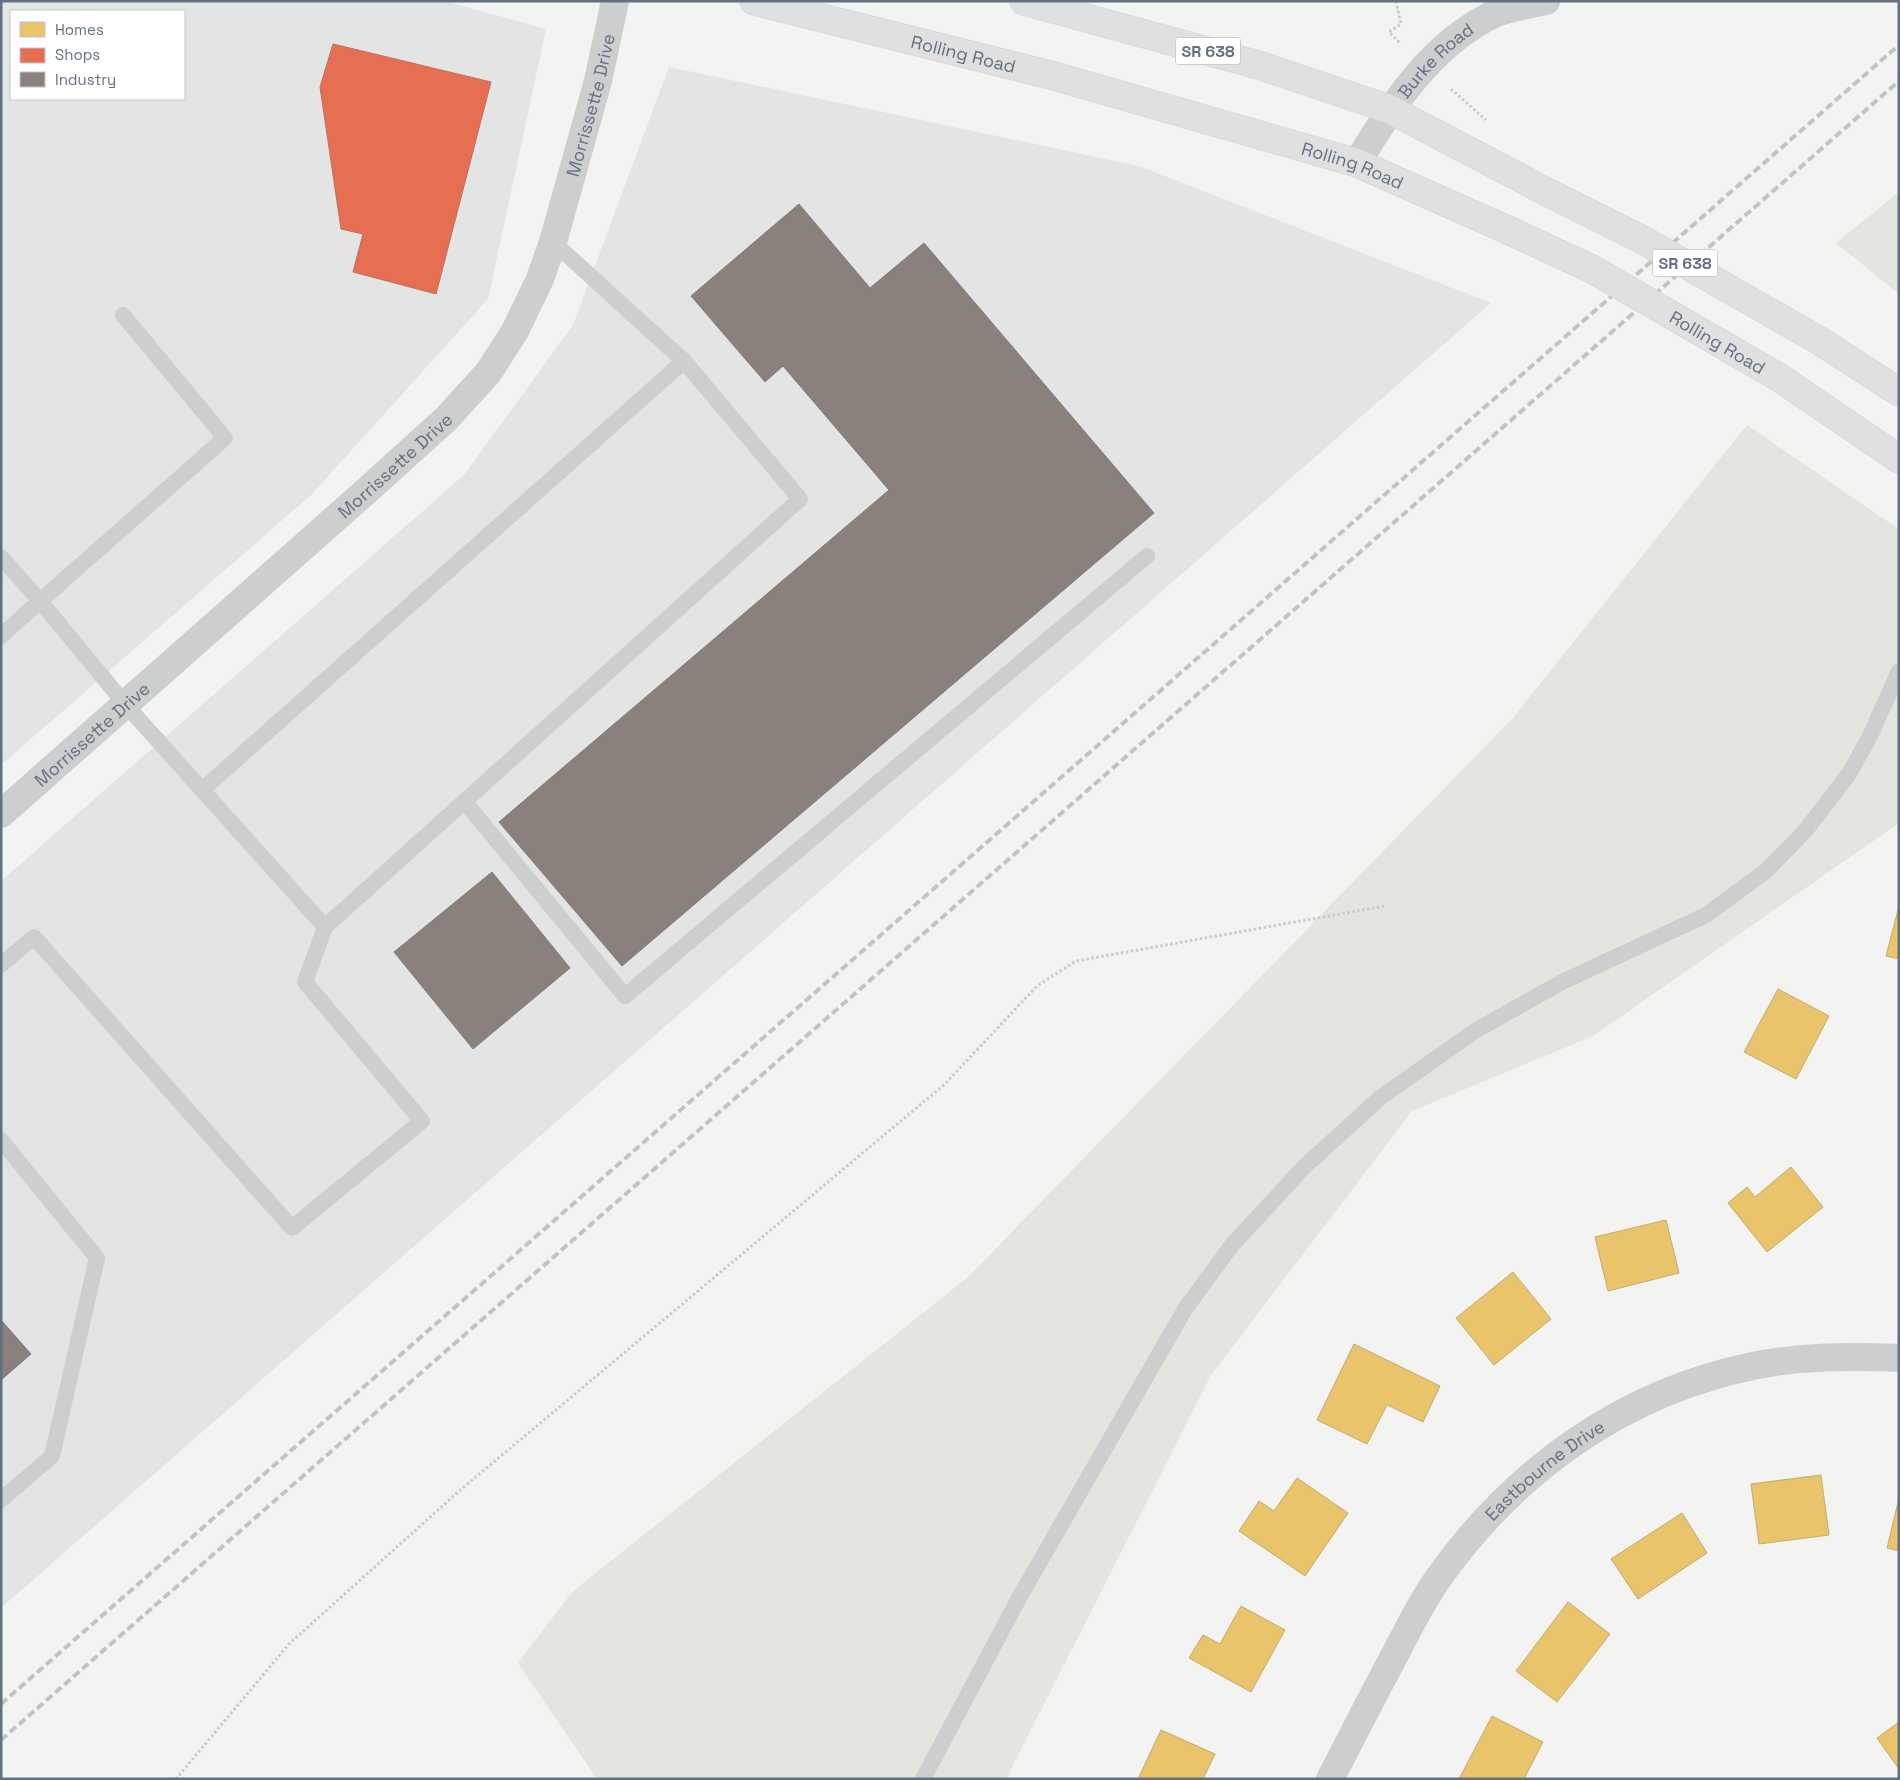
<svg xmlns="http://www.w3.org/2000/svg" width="1900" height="1780" font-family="'Space Grotesk',sans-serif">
<rect width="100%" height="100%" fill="#f3f3f1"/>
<g fill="#e3e5e4" fill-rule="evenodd">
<path d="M1,1H444L546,29L488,299L311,495L1,765ZM11,11H184V99H11Z"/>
<polygon points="669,67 1139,166 1491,303 1,1608 1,881 464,475 573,325"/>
</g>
<g fill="#e2e6df">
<polygon points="1899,192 1899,294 1836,243"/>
<polygon points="1747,425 1897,528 1899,523 1899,823 1593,1036 1412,1111 1211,1375 1006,1779 597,1779 518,1663 573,1591 967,1278 1512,719"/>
</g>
<g fill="#e9c46a" stroke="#c1ab71">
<polygon points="1899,906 1899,959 1886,956"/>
<polygon points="1778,989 1829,1016 1796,1079 1744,1052"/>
<polygon points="1791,1167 1823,1207 1767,1252 1728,1203 1747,1187 1755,1197"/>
<polygon points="1666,1220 1679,1273 1608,1291 1595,1237"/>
<polygon points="1513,1272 1551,1319 1494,1365 1456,1318"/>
<polygon points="1354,1344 1440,1386 1423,1422 1387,1405 1367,1444 1317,1420"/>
<polygon points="1821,1475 1829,1535 1759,1544 1751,1484"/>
<polygon points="1297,1478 1348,1513 1305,1576 1239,1531 1259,1501 1274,1511"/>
<polygon points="1899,1498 1899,1551 1887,1548"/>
<polygon points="1682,1513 1707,1553 1638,1599 1611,1559"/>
<polygon points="1568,1602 1610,1634 1557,1702 1516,1671"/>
<polygon points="1241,1606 1285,1630 1251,1692 1189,1658 1203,1635 1220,1644"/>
<polygon points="1492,1716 1543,1742 1524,1779 1459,1779"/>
<polygon points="1899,1722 1899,1769 1877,1738"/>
<polygon points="1161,1730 1215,1754 1203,1779 1138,1779"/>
</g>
<polygon fill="#e76f51" stroke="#bf6f5f" points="333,44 491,82 436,294 353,272 363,234 341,229 320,87"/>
<g fill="#8a817c" stroke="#7e7c7e">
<polygon points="799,204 870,288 924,243 1154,513 622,966 499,822 889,490 783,366 765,382 691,296"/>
<polygon points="492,872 570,968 473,1049 394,952"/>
<polygon points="1,1320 31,1354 1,1380"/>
</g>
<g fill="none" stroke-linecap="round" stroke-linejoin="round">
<defs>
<g id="primary">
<path id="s4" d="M754,1L1054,76L1357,163L1508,230"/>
<polyline points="1024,1 1262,66 1389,109 1547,192"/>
<polyline points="1820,341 1899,392"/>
<polyline points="1780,378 1899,459"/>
</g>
</defs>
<use href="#primary" stroke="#d0d1d0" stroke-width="29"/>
<g stroke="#c9cacb" stroke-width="3" stroke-dasharray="2.5 2.5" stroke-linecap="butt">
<polyline points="1396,1 1401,24 1389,32 1400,43"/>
<polyline points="1451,89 1486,120"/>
<polyline points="176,1779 289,1644 458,1492 945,1084 1037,986 1076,961 1385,906"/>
</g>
<g stroke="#cdcece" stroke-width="16">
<polyline points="1,557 40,601 1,636"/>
<polyline points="202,790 684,361"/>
<polyline points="464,801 625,996 1147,556"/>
<polyline points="325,927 800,499 684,361 553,242"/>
<polyline points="1,965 34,937 292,1228 422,1121 305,982 325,927 125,704 40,601 225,438 123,315"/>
<polyline points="1,1140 97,1258 52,1456 1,1500"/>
<polyline points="923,1779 1019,1598 1185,1309 1232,1245 1304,1167 1381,1097 1475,1031 1562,982 1706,915 1766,871 1805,831 1849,774 1870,736 1899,671"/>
</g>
<g stroke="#cdcece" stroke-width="28">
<path id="s1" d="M1,814L363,494L446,419L488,373L515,331L540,279L553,242L598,81L615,1"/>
<path id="s2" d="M1330,1779C1351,1739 1371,1699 1392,1660C1408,1630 1422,1600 1442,1573C1518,1468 1625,1392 1753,1366C1801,1356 1851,1356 1899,1358"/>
</g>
<path stroke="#cdcece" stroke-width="28" id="s3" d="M1357,163C1392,105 1431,44 1494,14C1509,7 1530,5 1546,1"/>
<use href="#primary" stroke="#e0e0e1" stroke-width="28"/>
<g stroke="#c2c3c3" stroke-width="4" stroke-dasharray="8 4" stroke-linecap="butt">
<polyline points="1,1704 1899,45"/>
<polyline points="1,1740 1899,81"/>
</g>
<defs>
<g id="primary-bridge">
<polyline points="1547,192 1643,240 1820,341"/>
<path id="s5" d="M1508,230L1592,269L1780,378"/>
</g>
</defs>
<use href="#primary-bridge" stroke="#d0d1d0" stroke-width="29" stroke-linecap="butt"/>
<use href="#primary-bridge" stroke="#e0e0e1" stroke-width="28"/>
</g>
<g text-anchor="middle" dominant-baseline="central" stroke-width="5" stroke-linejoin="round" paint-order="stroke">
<g fill="#fff" stroke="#929ba7" stroke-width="1">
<rect x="1175.5" y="37.5" width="65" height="27" rx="4"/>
<rect x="1652.5" y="249.5" width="65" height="27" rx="4"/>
</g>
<g font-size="16" font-weight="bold" fill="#637081">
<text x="1208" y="51">SR 638</text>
<text x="1685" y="263">SR 638</text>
</g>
<g font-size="18" fill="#637081" stroke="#fff">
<text stroke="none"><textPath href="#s4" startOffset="216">Rolling Road</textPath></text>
<text stroke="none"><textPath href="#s3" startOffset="130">Burke Road</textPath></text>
<text stroke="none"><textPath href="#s1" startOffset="946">Morrissette Drive</textPath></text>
<text stroke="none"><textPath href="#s4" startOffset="621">Rolling Road</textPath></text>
<text stroke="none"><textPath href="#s5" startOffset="238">Rolling Road</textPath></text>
<text stroke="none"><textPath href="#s1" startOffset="526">Morrissette Drive</textPath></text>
<text stroke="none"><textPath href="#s1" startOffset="121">Morrissette Drive</textPath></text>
<text stroke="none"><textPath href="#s2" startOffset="381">Eastbourne Drive</textPath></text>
</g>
</g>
<rect width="1900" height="1780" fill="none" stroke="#637081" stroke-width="5"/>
<rect x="10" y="10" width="175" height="90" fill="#ffffff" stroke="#c1c6cd"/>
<rect x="20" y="22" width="25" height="15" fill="#e9c46a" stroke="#c1c6cd"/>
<text x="55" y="35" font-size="15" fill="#637081">Homes</text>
<rect x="20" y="48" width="25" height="15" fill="#e76f51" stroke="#c1c6cd"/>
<text x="55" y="60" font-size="15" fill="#637081">Shops</text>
<rect x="20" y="72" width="25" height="15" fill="#8a817c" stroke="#c1c6cd"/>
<text x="55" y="85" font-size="15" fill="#637081">Industry</text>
</svg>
